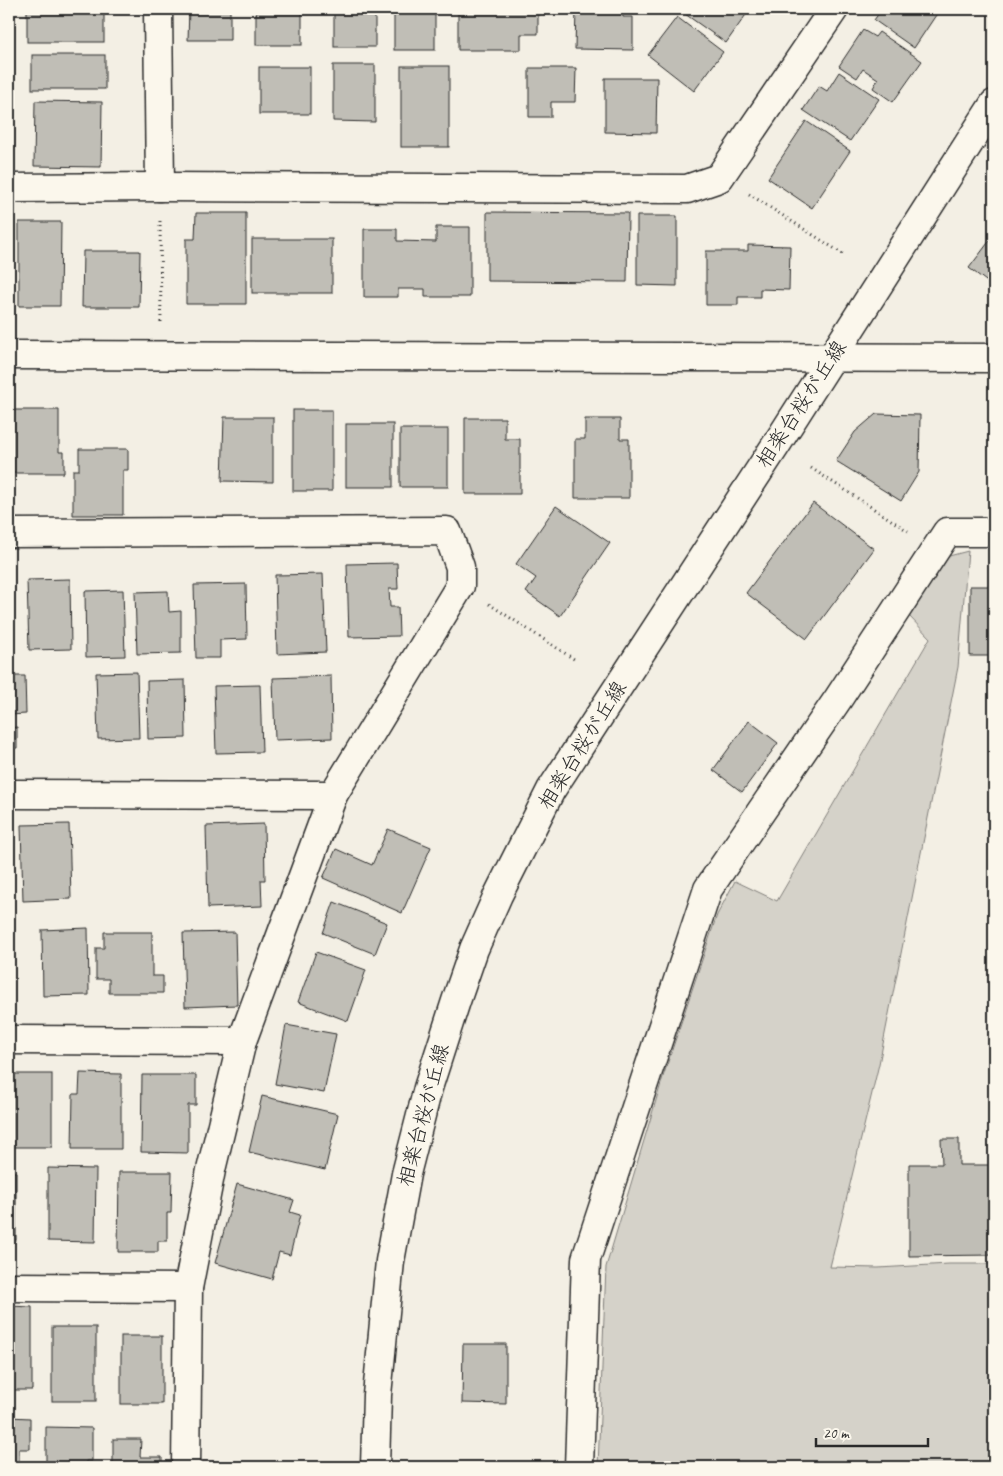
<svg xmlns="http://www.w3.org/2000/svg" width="1003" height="1476" font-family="Caveat,'Klee One',sans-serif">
<rect width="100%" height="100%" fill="#f3efe4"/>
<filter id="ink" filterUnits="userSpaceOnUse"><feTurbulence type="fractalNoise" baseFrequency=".02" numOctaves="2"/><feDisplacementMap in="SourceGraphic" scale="10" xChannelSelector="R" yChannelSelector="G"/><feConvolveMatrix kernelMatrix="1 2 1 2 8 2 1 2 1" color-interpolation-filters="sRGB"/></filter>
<g filter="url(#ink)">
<polygon fill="#d5d2c9" stroke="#807e7a" points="968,551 958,667 879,1064 830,1267 878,1268 949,1264 994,1264 994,1467 598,1467 606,1267 663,1077 717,915 735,881 777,901 930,638 909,616 949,556"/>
<g fill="#c0beb6" stroke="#2b2b2b">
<rect x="27" y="9" width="77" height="33"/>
<polygon points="189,9 230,9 230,40 188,40"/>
<rect x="256" y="9" width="46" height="36"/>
<rect x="334" y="9" width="41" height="38"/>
<rect x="394" y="9" width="41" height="41"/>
<polygon points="458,9 538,9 538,34 521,34 521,50 458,50"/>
<polygon points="576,9 623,9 623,17 633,17 633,50 575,49"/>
<polygon points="678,9 750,9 726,43"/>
<polygon points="882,9 940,9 914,48 874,20"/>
<polygon points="677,17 723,52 694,91 648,55"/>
<polygon points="863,30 875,37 879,32 922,61 893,102 873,88 878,79 863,69 857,78 839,66"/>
<rect x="32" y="55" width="73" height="34"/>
<polygon points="333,65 375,65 375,122 333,121"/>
<rect x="401" y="66" width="48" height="81"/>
<rect x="259" y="67" width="51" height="47"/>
<polygon points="529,68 576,68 575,102 551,102 551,117 529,117"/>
<polygon points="839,72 879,99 850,141 803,110 819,86 827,91"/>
<polygon points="605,78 657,78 656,133 605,132"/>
<polygon points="35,101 102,102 101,167 34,166"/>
<polygon points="806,121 850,151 812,208 768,178"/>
<polygon points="487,212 628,213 627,282 487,281"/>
<polygon points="196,213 246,213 246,304 186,304 186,239 195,239"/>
<polygon points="637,216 677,216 677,286 637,285"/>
<polygon points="19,222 61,222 60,306 19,306"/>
<polygon points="436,227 470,227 470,297 425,297 425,289 398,289 398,297 364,297 364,229 397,229 397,241 436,242"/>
<polygon points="994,235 994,287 969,268"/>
<rect x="252" y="239" width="80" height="54"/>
<polygon points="748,245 790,246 789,290 760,289 760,297 738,297 738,305 706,305 706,251 748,251"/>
<polygon points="83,251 140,251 139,307 82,307"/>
<polygon points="9,410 59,410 59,452 64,452 64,473 9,473"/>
<rect x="293" y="410" width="39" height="81"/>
<polygon points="876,414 920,415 919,472 901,501 836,461 855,432"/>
<polygon points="224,417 273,417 273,482 222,481"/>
<polygon points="465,418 505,418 505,439 520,439 520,494 465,494"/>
<polygon points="585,419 620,419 620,439 629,439 629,498 575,498 575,439 585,439"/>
<rect x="346" y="424" width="47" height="63"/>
<rect x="400" y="429" width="48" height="58"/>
<polygon points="79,449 128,449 128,470 123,470 123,515 73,515 73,470 79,470"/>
<polygon points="813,503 874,549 807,639 746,593"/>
<polygon points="556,506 610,543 560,616 526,592 536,578 516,564"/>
<polygon points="397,563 398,589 389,589 390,607 398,607 399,636 349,637 347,564"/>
<polygon points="323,574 326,652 277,654 275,575"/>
<polygon points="70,579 71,649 29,650 27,580"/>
<polygon points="246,584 247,639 220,640 220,658 196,658 194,585"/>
<polygon points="9,586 12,663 9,663"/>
<rect x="970" y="586" width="24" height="70"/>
<polygon points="123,590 125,656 86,657 85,591"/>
<polygon points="168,591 169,612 181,611 181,653 137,654 135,592"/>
<polygon points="137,672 139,738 98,739 96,673"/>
<polygon points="9,676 25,676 26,714 9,715"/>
<polygon points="331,676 332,738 275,740 273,678"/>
<polygon points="185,680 186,738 148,739 147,681"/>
<polygon points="260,685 262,752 216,753 214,686"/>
<polygon points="749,721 778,743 742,792 713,770"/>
<polygon points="17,727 17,748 9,748 9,728"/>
<polygon points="69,824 71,899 23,901 21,825"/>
<polygon points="264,824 265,880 261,880 262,906 208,908 206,826"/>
<polygon points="388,829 431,847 402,913 323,878 336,849 372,865"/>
<polygon points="9,851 11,912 9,912"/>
<polygon points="334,902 387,923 375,954 323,933"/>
<polygon points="88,928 89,995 43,996 42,930"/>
<polygon points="104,932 152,932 152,976 163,976 163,993 109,993 109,979 96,979 96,948 104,948"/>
<polygon points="235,932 237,1005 185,1007 183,933"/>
<polygon points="316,952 366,970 348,1021 298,1002"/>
<polygon points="286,1025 336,1034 324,1093 275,1084"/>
<polygon points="80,1073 121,1074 121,1149 72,1149 73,1094 79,1094"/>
<rect x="9" y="1074" width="43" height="73"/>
<polygon points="142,1075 196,1075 196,1105 188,1105 188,1153 141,1152"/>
<polygon points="262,1096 338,1114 325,1170 249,1152"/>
<polygon points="941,1139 959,1139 959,1165 994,1165 994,1255 909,1256 909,1164 942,1164"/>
<polygon points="48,1168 96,1169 95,1242 48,1241"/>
<rect x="9" y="1172" width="7" height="68"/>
<polygon points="119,1172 172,1172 171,1213 167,1213 167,1241 158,1241 158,1252 118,1252"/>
<polygon points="237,1184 294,1200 290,1212 300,1215 290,1255 279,1252 272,1279 215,1263"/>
<polygon points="9,1306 32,1307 32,1390 9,1390"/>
<rect x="52" y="1327" width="44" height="74"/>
<rect x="121" y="1336" width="41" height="68"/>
<polygon points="463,1344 506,1344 506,1404 462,1403"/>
<polygon points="9,1417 30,1418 30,1449 19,1449 19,1467 9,1467"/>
<polygon points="46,1427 92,1428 92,1461 86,1461 86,1467 46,1467"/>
<polygon points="113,1439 141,1439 140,1457 162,1457 162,1467 113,1467"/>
</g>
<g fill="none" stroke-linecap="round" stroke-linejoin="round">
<defs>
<g id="minor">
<polyline points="158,9 160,187"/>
<polyline points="9,188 160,187 687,189 719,178 834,9"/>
<polyline points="9,533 447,531 460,567 460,586 333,795 242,1041 211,1170 188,1288 186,1467"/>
<polyline points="9,794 333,795"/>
<polyline points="9,1040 242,1041"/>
<polyline points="9,1287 188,1288"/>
<polyline points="579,1467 586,1259 708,889 838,699 947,532 994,532"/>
</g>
<polyline id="tertiary" points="9,355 994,358"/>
<polyline id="secondary" points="375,1467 377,1395 390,1261 406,1174 428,1088 456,1001 474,949 498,895 551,790 776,445 994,104"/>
</defs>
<use href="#minor" stroke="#2b2b2b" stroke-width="31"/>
<use href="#tertiary" stroke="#2b2b2b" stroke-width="31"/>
<use href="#secondary" stroke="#2b2b2b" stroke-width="31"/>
<g stroke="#2b2b2b" stroke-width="3" stroke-dasharray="1 4" stroke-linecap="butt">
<polyline points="749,194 843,254"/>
<polyline points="160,221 161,322"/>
<polyline points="811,468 908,531"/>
<polyline points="489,604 577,661"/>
</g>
<use href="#minor" stroke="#fbf7ec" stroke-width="28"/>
<use href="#tertiary" stroke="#fbf7ec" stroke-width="28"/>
<use href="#secondary" stroke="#fbf7ec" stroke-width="28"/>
</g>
</g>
<g text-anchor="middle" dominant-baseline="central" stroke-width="4.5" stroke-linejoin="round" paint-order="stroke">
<g font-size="21" fill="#2b2b2b" stroke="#fbf7ec">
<text transform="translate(801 404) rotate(-57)">相楽台桜が丘線</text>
<text transform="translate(582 745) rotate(-58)">相楽台桜が丘線</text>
<text transform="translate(423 1115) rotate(-75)">相楽台桜が丘線</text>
</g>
</g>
<rect width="1003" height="1476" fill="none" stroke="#fbf7ec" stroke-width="30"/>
<rect x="15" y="15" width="973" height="1446" fill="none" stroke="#2b2b2b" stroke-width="2" filter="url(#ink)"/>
<path d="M816 1438v8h112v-8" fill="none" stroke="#2b2b2b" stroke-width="2.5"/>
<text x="823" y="1438" font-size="15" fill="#2b2b2b" stroke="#fbf7ec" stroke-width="4" paint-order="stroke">20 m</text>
</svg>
